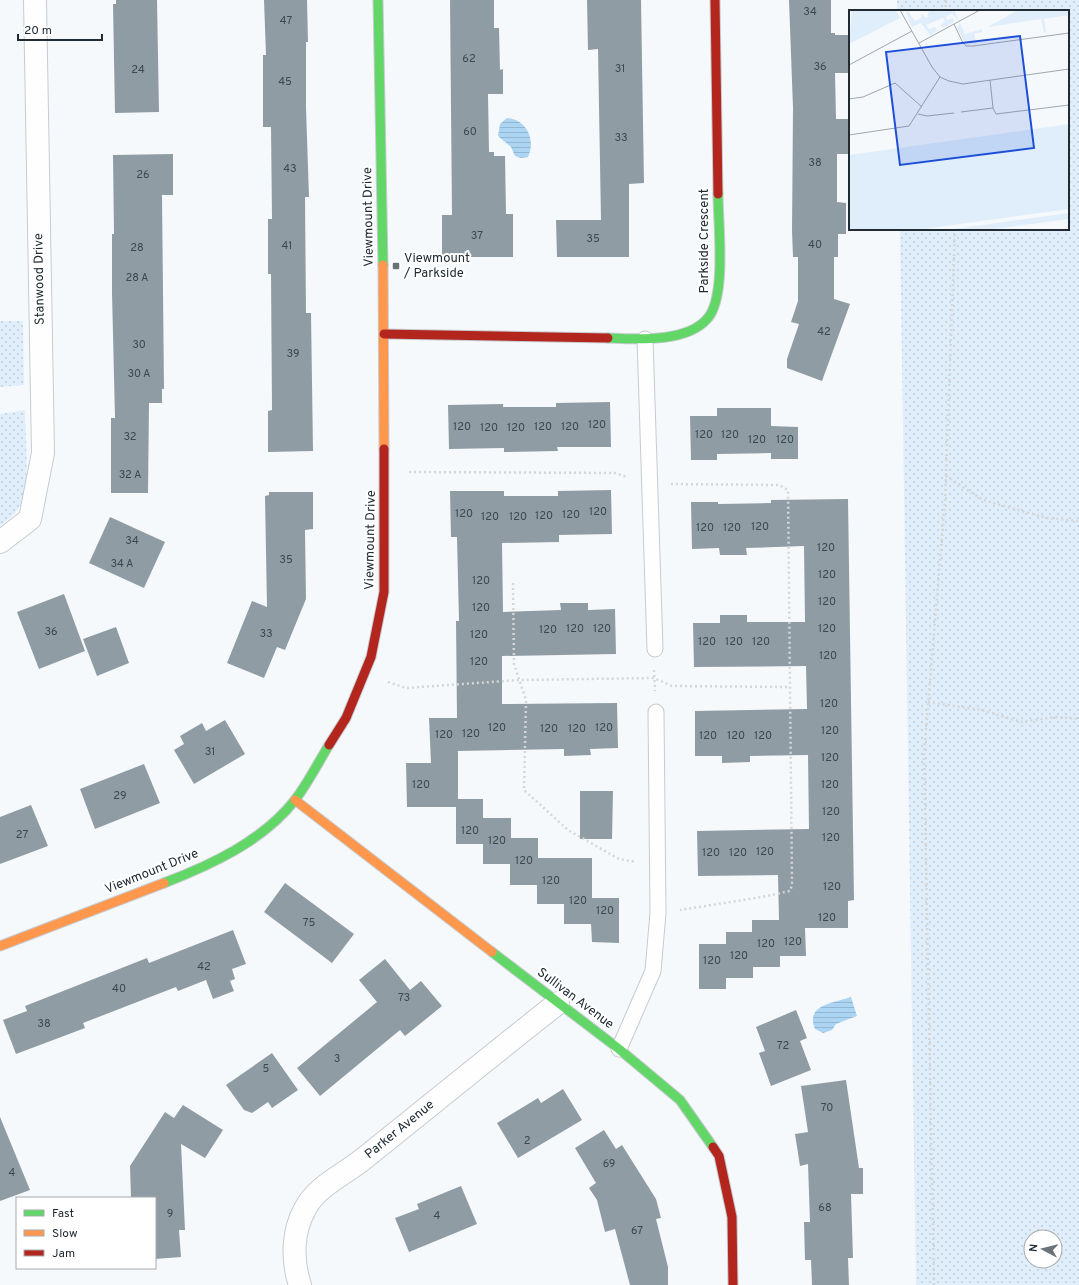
<svg xmlns="http://www.w3.org/2000/svg" width="1079" height="1285" font-family="Overpass,sans-serif">
<defs>
<pattern id="grass-dots" width="8" height="8" patternUnits="userSpaceOnUse"><rect width="8" height="8" fill="#dfeefa"/><path d="M2 2h.1M6 6h.1" fill="none" stroke="#bfccd7" stroke-width="1.8" stroke-linecap="round"/></pattern>
<pattern id="water-rules" width="6" height="5" patternUnits="userSpaceOnUse"><rect width="6" height="5" fill="#acd4f3"/><path d="M0 2.5h6" fill="none" stroke="#94b6d1"/></pattern>
</defs>
<rect width="100%" height="100%" fill="#f6f9fc"/>
<g fill="url(#grass-dots)" fill-rule="evenodd">
<path d="M897,0H1079V1285H916L900,229H1068V11H897ZM1031,1237H1055V1261H1031Z"/>
<polygon points="0,321 23,321 24,385 0,387"/>
<path d="M25,410C25,434 31,486 20,506C15,514 8,520 0,525V414Z"/>
</g>
<g fill="url(#water-rules)">
<path d="M507,118C527,120 536,140 528,157L521,158L515,156L511,147L498,136L500,124Z"/>
<path d="M851,997L857,1016L836,1024L832,1030L823,1033L815,1029C805,1005 833,1003 851,997Z"/>
</g>
<g fill="#909ca4">
<polygon points="116,0 157,0 159,112 115,113 113,4 116,4"/>
<polygon points="264,0 307,0 308,42 306,42 306,108 309,197 305,197 306,313 311,313 313,451 268,452 268,411 272,410 271,274 268,274 268,219 272,219 271,127 263,127 263,55 266,55"/>
<polygon points="450,0 494,0 494,28 499,28 500,70 503,69 503,94 488,94 489,152 494,152 494,156 505,156 506,214 513,214 513,257 442,257 442,215 452,215"/>
<polygon points="587,0 641,0 644,183 629,184 629,257 557,257 556,220 601,220 598,49 588,50"/>
<polygon points="789,0 831,0 831,33 835,33 835,35 850,35 848,73 835,73 836,119 850,119 850,154 837,154 837,202 846,203 846,234 838,234 838,257 834,257 834,299 850,304 822,381 787,368 787,359 799,324 791,322 798,301 798,257 793,257 792,231 793,108"/>
<polygon points="173,154 173,195 162,195 164,389 162,389 162,403 149,403 148,493 111,493 111,418 115,418 112,293 112,234 114,234 113,155"/>
<polygon points="610,402 611,447 557,447 558,451 504,452 504,448 449,449 448,405 503,404 503,407 556,407 556,403"/>
<polygon points="717,408 771,408 771,426 798,427 798,459 771,459 771,453 717,454 717,460 691,460 690,416 717,416"/>
<polygon points="611,490 612,534 559,535 559,542 502,543 503,612 561,610 560,603 588,603 588,610 615,609 616,654 502,656 502,704 617,703 618,748 590,749 591,755 564,756 564,749 458,751 458,799 483,799 483,818 511,818 511,838 538,838 538,858 592,858 592,898 619,898 619,943 592,942 591,924 564,924 564,904 537,904 537,885 510,885 510,864 483,864 483,844 456,844 456,807 407,807 406,763 431,763 429,718 457,718 456,621 459,621 457,537 451,537 450,491 504,491 504,496 558,496 558,491"/>
<polygon points="269,492 313,492 313,529 305,530 306,599 285,650 277,647 264,678 227,663 252,601 267,607 265,496 269,495"/>
<polygon points="848,499 854,900 848,901 848,928 805,928 806,956 780,956 780,967 753,967 753,978 726,978 726,989 699,989 699,944 726,944 726,932 752,932 752,920 779,920 778,875 698,876 697,831 809,829 808,755 750,756 750,762 722,763 722,756 695,756 695,711 807,709 806,666 694,667 693,623 720,623 720,615 747,615 747,622 805,622 804,546 746,548 747,555 720,555 719,548 692,549 691,502 718,502 718,504 771,503 771,500"/>
<polygon points="110,517 165,542 144,588 89,563"/>
<polygon points="64,594 85,651 39,669 17,612"/>
<polygon points="116,627 129,663 97,676 83,639"/>
<polygon points="225,720 245,754 194,784 174,750 184,744 180,736 202,723 206,731"/>
<polygon points="144,764 160,803 95,829 80,789"/>
<polygon points="580,791 613,791 612,839 580,839"/>
<polygon points="31,805 48,846 0,864 0,817"/>
<polygon points="285,883 354,934 332,963 264,912"/>
<polygon points="233,930 246,964 232,969 235,979 230,981 234,991 213,999 206,980 178,991 176,987 83,1023 85,1028 16,1054 3,1020 27,1011 25,1006 147,958 149,963"/>
<polygon points="385,959 410,990 421,981 442,1006 405,1036 400,1030 320,1096 297,1068 377,1002 359,980"/>
<polygon points="796,1010 807,1038 800,1041 811,1070 771,1086 759,1053 765,1051 756,1027"/>
<polygon points="272,1053 298,1090 272,1108 268,1102 252,1113 244,1110 226,1085"/>
<polygon points="846,1080 859,1168 863,1168 863,1194 851,1194 853,1258 848,1258 849,1285 812,1285 811,1260 805,1260 804,1222 810,1222 808,1164 800,1166 795,1134 808,1132 801,1086"/>
<polygon points="563,1089 582,1120 518,1158 497,1123 538,1098 541,1103"/>
<polygon points="183,1105 223,1130 205,1158 181,1144 185,1230 179,1230 181,1257 155,1259 155,1198 131,1198 130,1166 165,1112 174,1118"/>
<polygon points="0,1117 30,1190 0,1201"/>
<polygon points="604,1130 616,1149 622,1145 656,1199 661,1218 656,1219 668,1267 668,1285 630,1285 615,1229 605,1232 597,1200 589,1188 596,1183 575,1148"/>
<polygon points="461,1186 477,1224 409,1252 395,1218 419,1209 417,1204"/>
</g>
<g fill="none" stroke-linecap="round" stroke-linejoin="round">
<defs>
<g id="lane">
<polyline points="645,339 655,649"/>
<polyline points="619,1049 653,971 658,913 656,712"/>
</g>
<g id="street">
<polyline points="0,542 30,519 43,453 35,0"/>
<path d="M300,1285C292,1261 292,1232 305,1209C316,1187 343,1175 362,1160C427,1108 492,1055 558,1003"/>
</g>
<g id="fast">
<polyline points="378,0 383,265"/>
<path d="M608,338C636,339 686,343 707,319C727,298 718,224 718,194"/>
<path d="M164,883C211,865 263,841 295,800C308,783 318,763 329,745"/>
<polyline points="492,952 619,1049 680,1100 713,1147"/>
</g>
<g id="slow">
<polyline points="383,265 384,449"/>
<polyline points="295,800 492,952"/>
<polyline points="0,946 164,883"/>
</g>
<g id="jam">
<polyline points="715,0 718,194"/>
<polyline points="384,334 608,338"/>
<polyline points="329,745 346,718 371,657 384,592 384,449"/>
<polyline points="713,1147 719,1156 732,1217 733,1285"/>
</g>
</defs>
<use href="#lane" stroke="#c6cbd1" stroke-width="17"/>
<use href="#street" stroke="#c6cbd1" stroke-width="24"/>
<use href="#fast" stroke="#c6cbd1" stroke-width="11"/>
<use href="#slow" stroke="#c6cbd1" stroke-width="11"/>
<use href="#jam" stroke="#c6cbd1" stroke-width="11"/>
<g stroke="#d5d6d7" stroke-width="2.5" stroke-dasharray="2 3" stroke-linecap="butt">
<polyline points="945,0 946,11"/>
<polyline points="409,472 615,473 627,477"/>
<polyline points="946,476 983,500 1047,518 1079,521"/>
<polyline points="671,484 779,485 788,490 792,885 790,891 762,897 680,910"/>
<polyline points="513,583 514,664 526,700 524,790 568,830 619,859 636,862"/>
<polyline points="654,670 655,691"/>
<polyline points="388,682 406,688 519,680 654,678 672,686 790,687"/>
<polyline points="928,702 982,710 1021,722 1055,717 1079,719"/>
<polyline points="934,1285 924,754 945,500 955,229"/>
</g>
<use href="#lane" stroke="#fefeff" stroke-width="15"/>
<use href="#street" stroke="#fefeff" stroke-width="22"/>
<use href="#fast" stroke="#63d668" stroke-width="9"/>
<use href="#slow" stroke="#ff974d" stroke-width="9"/>
<use href="#jam" stroke="#b3261e" stroke-width="9"/>
</g>
<rect fill="#6b7379" stroke="#fff" stroke-width="1.5" x="392" y="262" width="8" height="8" rx="2"/>
<g text-anchor="middle" dominant-baseline="central" stroke-width="4" stroke-linejoin="round" paint-order="stroke">
<g font-size="11" fill="#3c474f">
<text x="810" y="12">34</text>
<text x="286" y="21">47</text>
<text x="469" y="59">62</text>
<text x="820" y="67">36</text>
<text x="620" y="69">31</text>
<text x="138" y="70">24</text>
<text x="285" y="82">45</text>
<text x="470" y="132">60</text>
<text x="621" y="138">33</text>
<text x="815" y="163">38</text>
<text x="290" y="169">43</text>
<text x="143" y="175">26</text>
<text x="477" y="236">37</text>
<text x="593" y="239">35</text>
<text x="815" y="245">40</text>
<text x="287" y="246">41</text>
<text x="137" y="248">28</text>
<text x="137" y="278">28 A</text>
<text x="824" y="332">42</text>
<text x="139" y="345">30</text>
<text x="293" y="354">39</text>
<text x="139" y="374">30 A</text>
<text x="597" y="425">120</text>
<text x="462" y="427">120</text>
<text x="543" y="427">120</text>
<text x="570" y="427">120</text>
<text x="489" y="428">120</text>
<text x="516" y="428">120</text>
<text x="704" y="435">120</text>
<text x="730" y="435">120</text>
<text x="130" y="437">32</text>
<text x="757" y="440">120</text>
<text x="785" y="440">120</text>
<text x="130" y="475">32 A</text>
<text x="598" y="512">120</text>
<text x="464" y="514">120</text>
<text x="571" y="515">120</text>
<text x="544" y="516">120</text>
<text x="490" y="517">120</text>
<text x="518" y="517">120</text>
<text x="760" y="527">120</text>
<text x="705" y="528">120</text>
<text x="732" y="528">120</text>
<text x="132" y="541">34</text>
<text x="826" y="548">120</text>
<text x="286" y="560">35</text>
<text x="122" y="564">34 A</text>
<text x="827" y="575">120</text>
<text x="481" y="581">120</text>
<text x="827" y="602">120</text>
<text x="481" y="608">120</text>
<text x="575" y="629">120</text>
<text x="602" y="629">120</text>
<text x="827" y="629">120</text>
<text x="548" y="630">120</text>
<text x="51" y="632">36</text>
<text x="266" y="634">33</text>
<text x="479" y="635">120</text>
<text x="707" y="642">120</text>
<text x="734" y="642">120</text>
<text x="761" y="642">120</text>
<text x="828" y="656">120</text>
<text x="479" y="662">120</text>
<text x="829" y="704">120</text>
<text x="497" y="728">120</text>
<text x="604" y="728">120</text>
<text x="549" y="729">120</text>
<text x="577" y="729">120</text>
<text x="830" y="731">120</text>
<text x="471" y="734">120</text>
<text x="444" y="735">120</text>
<text x="708" y="736">120</text>
<text x="736" y="736">120</text>
<text x="763" y="736">120</text>
<text x="210" y="752">31</text>
<text x="830" y="758">120</text>
<text x="421" y="785">120</text>
<text x="830" y="785">120</text>
<text x="120" y="796">29</text>
<text x="831" y="812">120</text>
<text x="470" y="831">120</text>
<text x="22" y="835">27</text>
<text x="831" y="838">120</text>
<text x="497" y="841">120</text>
<text x="765" y="852">120</text>
<text x="711" y="853">120</text>
<text x="738" y="853">120</text>
<text x="524" y="861">120</text>
<text x="551" y="881">120</text>
<text x="832" y="887">120</text>
<text x="578" y="901">120</text>
<text x="605" y="911">120</text>
<text x="827" y="918">120</text>
<text x="309" y="923">75</text>
<text x="793" y="942">120</text>
<text x="766" y="944">120</text>
<text x="739" y="956">120</text>
<text x="712" y="961">120</text>
<text x="204" y="967">42</text>
<text x="119" y="989">40</text>
<text x="404" y="998">73</text>
<text x="44" y="1024">38</text>
<text x="783" y="1046">72</text>
<text x="337" y="1059">3</text>
<text x="266" y="1069">5</text>
<text x="827" y="1108">70</text>
<text x="527" y="1141">2</text>
<text x="609" y="1164">69</text>
<text x="12" y="1173">4</text>
<text x="825" y="1208">68</text>
<text x="170" y="1214">9</text>
<text x="437" y="1216">4</text>
<text x="637" y="1231">67</text>
</g>
<g font-size="13" fill="#202b33" stroke="#fff">
<text transform="translate(369 217) rotate(-91)">Viewmount Drive</text>
<text transform="translate(705 241) rotate(-90)">Parkside Crescent</text>
<text transform="translate(40 279) rotate(-91)">Stanwood Drive</text>
<text transform="translate(371 540) rotate(-89)">Viewmount Drive</text>
<text transform="translate(152 872) rotate(-22)">Viewmount Drive</text>
<text transform="translate(575 999) rotate(37)">Sullivan Avenue</text>
<text transform="translate(400 1130) rotate(-39)">Parker Avenue</text>
</g>
<g font-size="13" fill="#202b33" stroke="#fff" text-anchor="start">
<text x="404" y="259">Viewmount<tspan x="404" dy="15">/ Parkside</tspan></text>
</g>
</g>
<g transform="translate(849 10)">
<rect width="220" height="220" fill="#f6f9fc"/>
<path d="M3,0H47L51,8L0,34ZM80,0H105L109,10L103,3L97,7L98,10L104,8L105,12L93,18L92,15L96,11L94,8L79,14L77,15L80,19L86,17L88,21L81,25L72,13L63,17L57,3L59,1L66,11L72,8V4L78,8ZM169,0H220V5L195,9L197,22L195,23L192,9L139,17ZM111,13L116,24L133,19V22L125,24L128,34L116,33L108,18ZM220,114V199L68,220H0V145ZM220,203V209L138,220H97Z" fill="#dfeefa"/>
<path fill="none" stroke="#a0a7ac" stroke-width="1" d="M51,0L83,57L91,67L100,71L114,74L220,59M105,14L113,31L117,36H124L220,23M70,33L131,0M0,55L63,21M141,70L144,98L147,104L220,95M0,89L14,87L46,73L73,97M112,102L144,98M69,104L78,106L105,103M0,125L60,116L91,67"/>
<path fill="#1d4ed8" fill-opacity="0.15" stroke="#1d4ed8" stroke-width="2" d="M171,26L185,138L51,155L37,42Z"/>
<rect width="220" height="220" fill="none" stroke="#202b33" stroke-width="2"/>
</g>
<rect x="16" y="1197" width="140" height="72" fill="#ffffff" stroke="#a6aaad"/>
<rect x="24" y="1210" width="20" height="6" fill="#63d668" stroke="#a6aaad"/>
<text x="52" y="1217" font-size="12" fill="#202b33">Fast</text>
<rect x="24" y="1230" width="20" height="6" fill="#ff974d" stroke="#a6aaad"/>
<text x="52" y="1237" font-size="12" fill="#202b33">Slow</text>
<rect x="24" y="1250" width="20" height="6" fill="#b3261e" stroke="#a6aaad"/>
<text x="52" y="1257" font-size="12" fill="#202b33">Jam</text>
<g transform="translate(1043 1249) rotate(277)"><circle r="19" fill="#ffffff" stroke="#a6aaad"/>
<path d="M0-3L7 15L0 10L-7 15Z" fill="#6b7379"/>
<text y="-6" font-size="11" font-weight="bold" text-anchor="middle" fill="#202b33">N</text>
</g>
<path d="M18 34v6h84v-6" fill="none" stroke="#202b33" stroke-width="2"/>
<text x="24" y="34" font-size="12" fill="#202b33" stroke="#ffffff" stroke-width="3" paint-order="stroke">20 m</text>
</svg>
